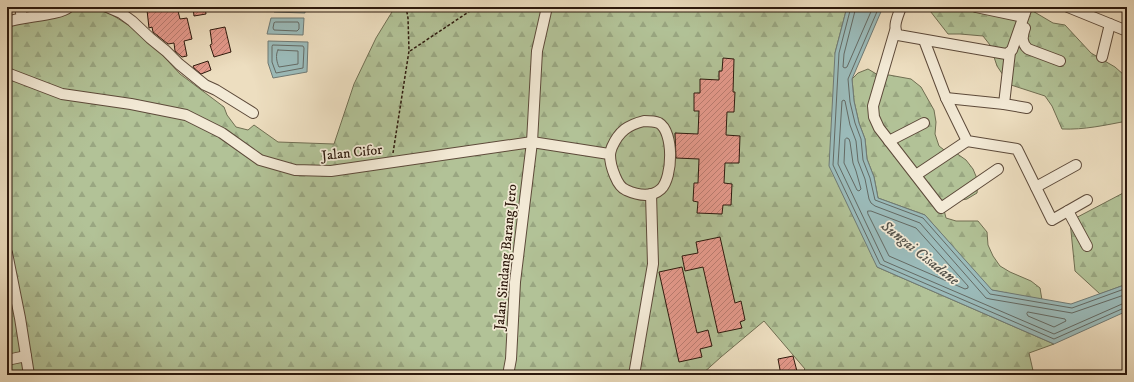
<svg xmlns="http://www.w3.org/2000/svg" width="1134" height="382" font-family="'IM FELL DW Pica',serif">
<defs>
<pattern id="forest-firs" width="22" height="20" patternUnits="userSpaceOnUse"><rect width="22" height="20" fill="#b2c297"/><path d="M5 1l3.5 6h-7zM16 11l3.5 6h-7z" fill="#99a681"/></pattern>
<pattern id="building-hatch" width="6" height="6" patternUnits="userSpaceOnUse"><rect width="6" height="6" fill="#e69a8d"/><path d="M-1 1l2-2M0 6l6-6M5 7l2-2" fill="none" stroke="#bb7d72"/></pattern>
</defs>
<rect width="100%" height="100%" fill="#eddec0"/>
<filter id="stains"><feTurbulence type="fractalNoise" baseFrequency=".005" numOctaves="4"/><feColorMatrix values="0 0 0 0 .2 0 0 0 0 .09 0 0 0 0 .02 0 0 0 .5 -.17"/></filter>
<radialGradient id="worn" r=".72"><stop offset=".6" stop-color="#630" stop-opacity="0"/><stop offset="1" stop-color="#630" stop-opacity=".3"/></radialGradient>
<g fill="url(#forest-firs)" stroke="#706e52">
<polygon points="61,7 97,7 106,11 144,35 180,74 224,107 227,115 236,127 248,130 254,125 278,142 334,144 354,84 376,38 395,7 847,7 835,53 877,267 1054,344 1029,353 1034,375 799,375 805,369 764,321 721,357 701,375 7,375 7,26"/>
<path d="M927,7H1030L1031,10L1053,23L1065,25L1091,53L1115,67L1124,75L1127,76V121C1106,125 1084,130 1062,129L1052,106L1045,96L1011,85L1003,75L997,66L990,45L983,36L960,34H948Z"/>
<polygon points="868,69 878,75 889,75 911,79 921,87 934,110 936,122 935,134 939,146 948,153 956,153 966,160 973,169 978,181 977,193 967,199 955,201 943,206 946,218 956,221 978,221 987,232 988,245 993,256 1000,266 1010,272 1031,281 1040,288 1042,300 991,290 925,215 878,198 874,177 867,159 865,139 859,123 854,101 852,79 858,73"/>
<polygon points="1127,191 1127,284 1100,294 1075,271 1070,221"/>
</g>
<g fill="#9bbbba" stroke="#6f7a75">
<polygon points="272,7 305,7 305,13 274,12"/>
<polygon points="847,7 883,7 852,79 854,101 859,123 865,139 867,159 874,177 878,198 925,215 992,290 1071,304 1127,284 1127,311 1054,344 877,267 829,166 835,53"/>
<polygon points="271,18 304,18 303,35 267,34"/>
<polygon points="268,41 308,42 307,72 273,78 268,63"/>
</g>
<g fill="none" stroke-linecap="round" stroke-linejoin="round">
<g stroke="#646a64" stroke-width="1">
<polyline points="851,7 839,53 833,165 880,264 1054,339 1124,308 1127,308"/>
<polyline points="856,7 844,54 843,67 845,68 847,67 873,7"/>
<polyline points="879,7 848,79 850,102 855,123 861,139 863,160 870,178 875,200 923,218 990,294 1072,308 1127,288"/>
<polygon points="276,22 298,22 299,24 299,29 297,31 274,30 273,28 274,23"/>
<polygon points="273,45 303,46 304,48 303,68 276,73 272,62 272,47"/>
<path d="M278,50L298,51V64L279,67C277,63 275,55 278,50Z"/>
<polygon points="847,138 849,139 850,142 853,163 856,171 861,189 859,191 857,190 844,163 845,140"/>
<polygon points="868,211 871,211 916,228 968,286 968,288 965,289 889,256 868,214"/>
<polyline points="1127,294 1072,313 990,299 986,298 920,223 875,206 871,203 869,199 865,179 858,161 856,141 850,125 845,101 844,100 842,101 838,164 884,261 1054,334 1122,304 1127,303"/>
<polygon points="1028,312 1065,319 1066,321 1054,327 1028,316 1027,314"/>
</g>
</g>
<g fill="url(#building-hatch)" stroke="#2d190d">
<polygon points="166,7 177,7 180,19 187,18 192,39 184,41 187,56 182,57 175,51 174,43 168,44 153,32 152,27 149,28 147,10"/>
<polygon points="193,7 205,7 206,14 194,16"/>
<polygon points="225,27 231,52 214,57 210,45 212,44 210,30"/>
<polygon points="723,58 734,59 733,92 735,92 734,112 727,112 726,135 740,136 739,163 725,163 724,183 732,184 731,205 723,205 722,214 697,213 698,202 693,201 694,183 698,183 699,159 676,158 675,133 698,134 699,111 694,111 694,93 700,93 700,79 719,80 719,71 722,71"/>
<polygon points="208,61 211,70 201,74 194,68 193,66"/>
<polygon points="720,237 735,303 741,301 745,320 740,322 742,328 718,333 703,267 685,271 682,256 698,253 696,242"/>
<polygon points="682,267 697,333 708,330 712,346 700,349 702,357 679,362 659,272"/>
<polygon points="793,356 798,375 781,375 778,359"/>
</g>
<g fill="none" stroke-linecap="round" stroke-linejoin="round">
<defs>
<g id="minor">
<polyline points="20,7 22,18"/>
<polyline points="107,7 121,13 132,21 150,38 166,51 179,64 205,85 216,90 253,113"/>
<path d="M901,7C898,16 892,27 898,35L1006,54L1008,53L1012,50L1027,7"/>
<polyline points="976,7 1023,17"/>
<polyline points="1068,7 1127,31"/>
<path d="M7,22C22,16 59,16 69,7"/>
<path d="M1025,28C1022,36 1021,43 1028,49L1060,61"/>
<polyline points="895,31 873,106 874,117 879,128 941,208 998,169"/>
<polyline points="924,40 946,98 967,141 1017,149 1052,220 1087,200"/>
<polyline points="1010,52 1004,104 1027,108"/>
<polyline points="1102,57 1110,24"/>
<polyline points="7,73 62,94 131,104 186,115 222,133 260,160 295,170 331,171 532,142 609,154"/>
<polyline points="946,98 1004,104"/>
<path d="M644,121C649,121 654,121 659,123C674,132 673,177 661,189C651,198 637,195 626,190C621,188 617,181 615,176C612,169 610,163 610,155C610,152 611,150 612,147C619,131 628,125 644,121Z"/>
<polyline points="889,141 924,123"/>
<polyline points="916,175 967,141"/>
<polyline points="1036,187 1076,165"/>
<polyline points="1068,211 1087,246"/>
<polyline points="7,253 20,318 29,375"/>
<polyline points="7,360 26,356"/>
<polyline points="508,375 511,359 515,282 532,142 537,51 547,7"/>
<polyline points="634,375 653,264 651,194"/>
</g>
</defs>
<use href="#minor" stroke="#5d4a3a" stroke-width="12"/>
<g stroke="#2d190d" stroke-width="1.5" stroke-dasharray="3 2" stroke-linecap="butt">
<polyline points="410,51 476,7"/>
<polyline points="393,153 409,51 408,18 406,7"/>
</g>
<use href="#minor" stroke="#f3ead6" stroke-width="10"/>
</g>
<g text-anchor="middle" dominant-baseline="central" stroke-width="3.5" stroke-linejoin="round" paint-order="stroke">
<g font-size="14" fill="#2d190d" stroke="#f3ead6">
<text transform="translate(352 153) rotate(-6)">Jalan Cifor</text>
<text transform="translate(506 257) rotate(-85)">Jalan Sindang Barang Jero</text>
</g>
<g font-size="15" font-style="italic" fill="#54524a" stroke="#f3ead6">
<text transform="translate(920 253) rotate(38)">Sungai Cisadane</text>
</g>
</g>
<rect width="1134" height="382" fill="none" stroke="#eddec0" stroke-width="24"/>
<rect x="8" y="8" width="1118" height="366" fill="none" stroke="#2d190d" stroke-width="2"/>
<rect x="12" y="12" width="1110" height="358" fill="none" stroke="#2d190d"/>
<rect width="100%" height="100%" filter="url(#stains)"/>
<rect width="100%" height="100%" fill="url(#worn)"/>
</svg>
